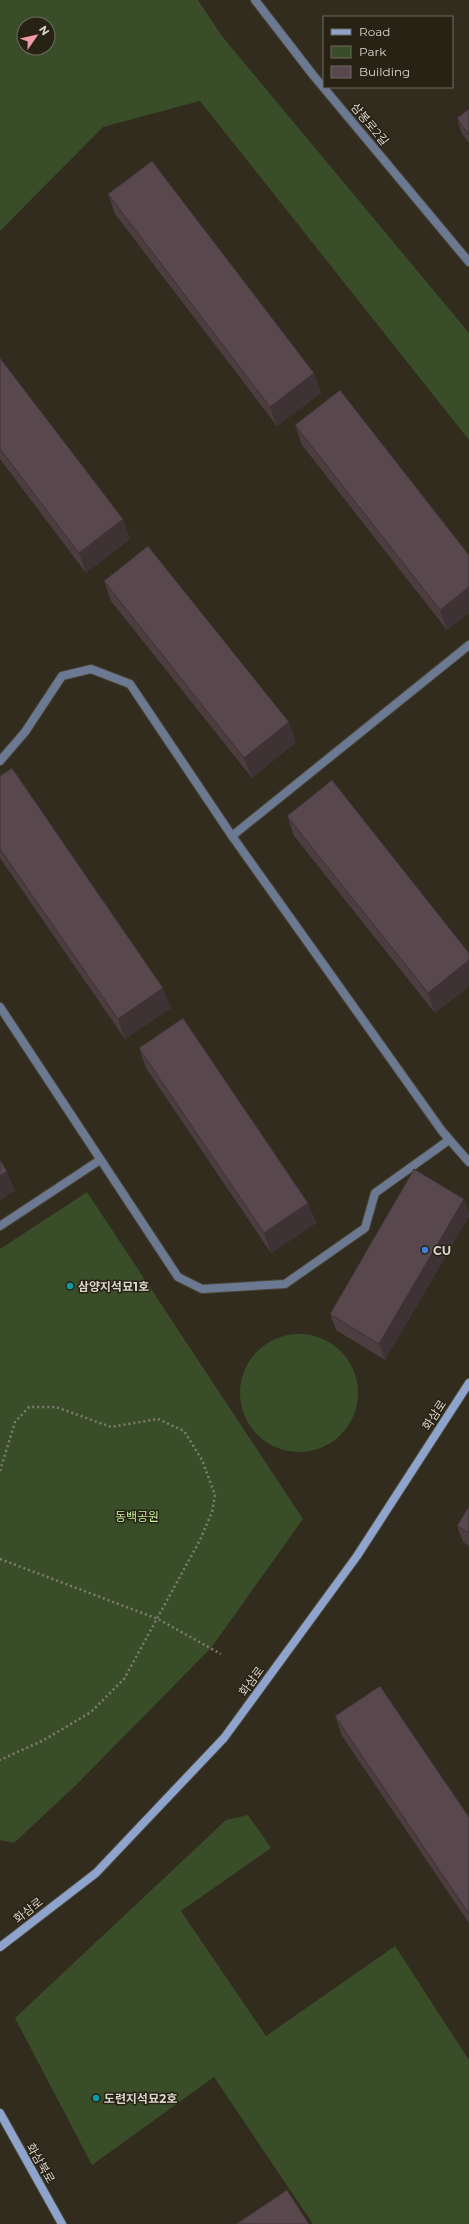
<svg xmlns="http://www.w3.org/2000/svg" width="469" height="2224" font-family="Montserrat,'Noto Sans KR',sans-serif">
<rect width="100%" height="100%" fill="#312c1e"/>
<g fill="#394d28" fill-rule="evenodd">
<path d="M0,0H198L222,36L469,333V440L200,101L103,127L0,231ZM24,24H48V48H24Z"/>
<polygon points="87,1192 303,1519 211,1648 76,1785 14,1843 0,1840 0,1249"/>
<circle cx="299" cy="1393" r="59"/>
<polygon points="248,1815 271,1848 181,1911 266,2036 395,1946 469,2060 469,2224 313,2224 214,2077 92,2165 15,2018 226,1820"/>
</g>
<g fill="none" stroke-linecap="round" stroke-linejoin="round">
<defs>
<g id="lane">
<polyline points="0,761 25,732 62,676 91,669 130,684 232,836 442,1131 469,1162"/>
<polyline points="232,836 469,645"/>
<polyline points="0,1007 178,1277 202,1289 285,1284 365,1228 375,1193 449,1140"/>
<polyline points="0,1226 100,1160"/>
</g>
<polyline id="street" points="255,0 313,75 469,262"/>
<g id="secondary">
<polyline points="0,1947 96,1873 224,1738 357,1556 469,1383"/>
<polyline points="0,2113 62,2224"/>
</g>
</defs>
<use href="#lane" stroke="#4c473a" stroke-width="10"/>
<use href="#street" stroke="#4c473a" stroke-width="10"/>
<use href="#secondary" stroke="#4c473a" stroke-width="10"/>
<g stroke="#807c70" stroke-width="2.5" stroke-dasharray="2 3" stroke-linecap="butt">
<polyline points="0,1471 15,1422 29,1407 56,1407 111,1427 158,1419 184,1431 202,1460 215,1495 212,1512 200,1540 124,1679 91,1712 44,1740 0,1760"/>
<polyline points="0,1559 158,1619 221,1654"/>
</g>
<use href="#lane" stroke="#6c7992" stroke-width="8"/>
<use href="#street" stroke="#6c7992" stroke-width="8"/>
<use href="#secondary" stroke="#8fa4cc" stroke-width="8"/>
</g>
<g fill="#4c3d41">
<polygon points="469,109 469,143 462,134 457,118"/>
<polygon points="108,194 314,373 321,393 277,426 115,214"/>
<polygon points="0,358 123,519 130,539 86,573 0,459"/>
<polygon points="295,425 469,555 469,613 447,630 302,445"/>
<polygon points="104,581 296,742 252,778 111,601"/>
<polygon points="0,776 171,1008 125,1039 0,858"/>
<polygon points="287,816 469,953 469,986 435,1013 294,836"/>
<polygon points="139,1048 308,1203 316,1223 271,1253 146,1068"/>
<polygon points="464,1199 469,1214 469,1216 385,1360 336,1330 330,1314"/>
<polygon points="469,1506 469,1546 463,1542 457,1526"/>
<polygon points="335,1716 469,1817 469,1923 342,1736"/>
</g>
<g fill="#3e3235">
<polygon points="314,373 321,393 277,426 270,407"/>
<polygon points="123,519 130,539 86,573 79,553"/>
<polygon points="469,587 469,613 447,630 440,610"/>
<polygon points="289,722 296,742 252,778 244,758"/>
<polygon points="469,960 469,986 435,1013 428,993"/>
<polygon points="163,988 171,1008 125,1039 118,1019"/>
<polygon points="7,1171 15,1191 0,1201 0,1176"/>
<polygon points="464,1199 469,1214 469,1216 385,1360 379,1344"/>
<polygon points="308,1203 316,1223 271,1253 264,1233"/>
</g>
<g fill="#58474c" stroke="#3e3235">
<polygon points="469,109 469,135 457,118"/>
<polygon points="152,161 314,373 270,407 108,194"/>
<polygon points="0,358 123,519 79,553 0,449"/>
<polygon points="340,390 469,555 469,587 440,610 295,425"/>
<polygon points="148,546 289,722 244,758 104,581"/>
<polygon points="12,768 163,988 118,1019 0,849 0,776"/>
<polygon points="332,780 469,953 469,960 428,993 287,816"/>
<polygon points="183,1018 308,1203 264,1233 139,1048"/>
<polygon points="0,1160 7,1171 0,1176"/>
<polygon points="414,1169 464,1199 379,1344 330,1314"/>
<polygon points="469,1506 469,1533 457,1526"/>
<polygon points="380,1686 469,1817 469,1914 335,1716"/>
<polygon points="287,2190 309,2224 236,2224"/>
</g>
<circle fill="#3f7fe0" stroke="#272214" stroke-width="1.5" cx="425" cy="1250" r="4"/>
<g fill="#0f9aa8" stroke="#272214" stroke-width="1.5">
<circle cx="70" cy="1286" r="4"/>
<circle cx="96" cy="2098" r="4"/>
</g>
<g text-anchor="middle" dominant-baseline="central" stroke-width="3" stroke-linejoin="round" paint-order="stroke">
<g font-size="12" fill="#d8d5cc" stroke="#272214">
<text transform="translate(370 124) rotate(50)">삼봉로2길</text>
<text transform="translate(434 1415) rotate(-57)">화삼로</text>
<text transform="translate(251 1681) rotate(-54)">화삼로</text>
<text transform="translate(28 1910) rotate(-38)">화삼로</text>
<text transform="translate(41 2163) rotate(60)">화삼북로</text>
</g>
<g font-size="12" font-weight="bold" fill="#d8d5cc" stroke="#272214" text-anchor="start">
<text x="433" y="1250">CU</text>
<text x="78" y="1286">삼양지석묘1호</text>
<text x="104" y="2098">도련지석묘2호</text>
</g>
<g font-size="12" fill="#c0ef99" stroke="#272214">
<text x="137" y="1516">동백공원</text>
</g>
</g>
<rect x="323" y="16" width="130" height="72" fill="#272214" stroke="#6e6a5e"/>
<rect x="331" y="29" width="20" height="6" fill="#8fa4cc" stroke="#6e6a5e"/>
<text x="359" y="36" font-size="12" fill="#d8d5cc">Road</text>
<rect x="331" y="46" width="20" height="12" fill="#394d28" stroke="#6e6a5e"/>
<text x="359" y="56" font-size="12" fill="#d8d5cc">Park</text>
<rect x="331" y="66" width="20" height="12" fill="#58474c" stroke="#6e6a5e"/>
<text x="359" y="76" font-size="12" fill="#d8d5cc">Building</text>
<g transform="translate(36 36) rotate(56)"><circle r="19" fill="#272214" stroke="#6e6a5e"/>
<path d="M0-3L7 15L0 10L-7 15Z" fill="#f39aaa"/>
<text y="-6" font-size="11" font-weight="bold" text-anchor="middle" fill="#d8d5cc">N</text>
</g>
</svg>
